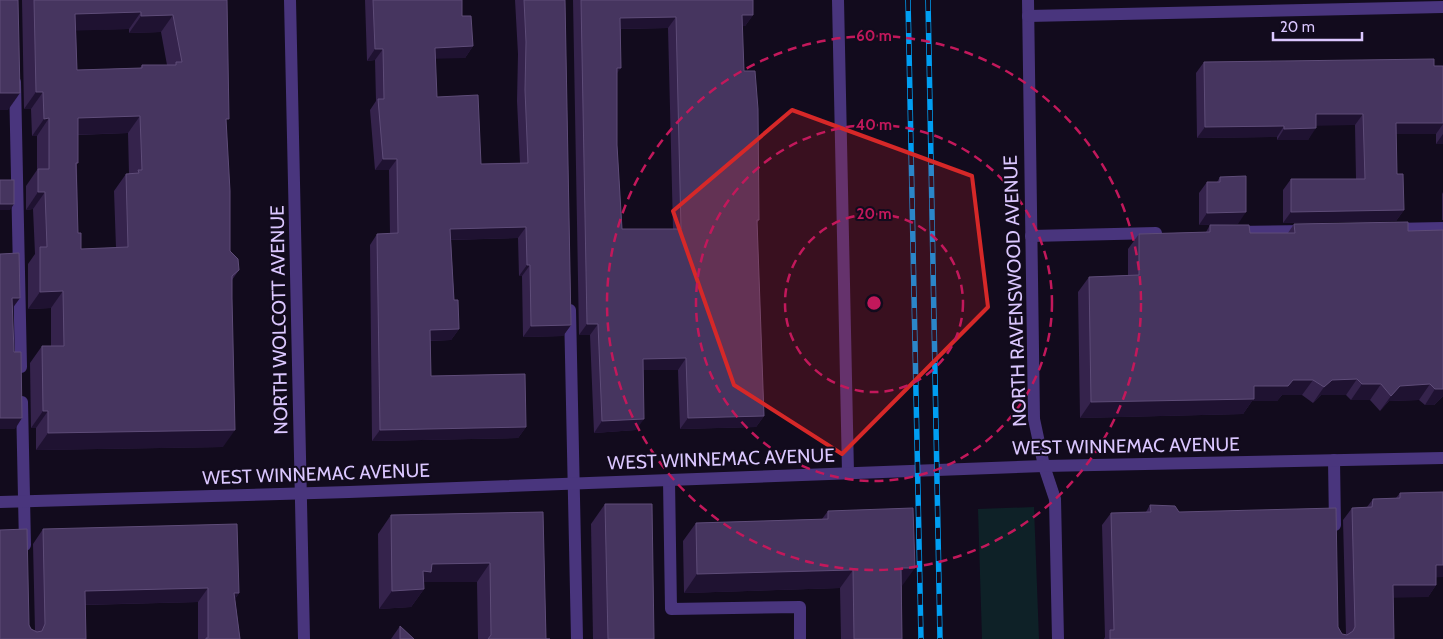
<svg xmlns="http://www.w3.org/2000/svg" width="1443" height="639" font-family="Cabin,sans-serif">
<rect width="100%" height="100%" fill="#120b1d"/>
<polygon fill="#0e2127" points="1034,507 1039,639 982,639 978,509"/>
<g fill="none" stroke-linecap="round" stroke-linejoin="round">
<g stroke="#49357d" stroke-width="12">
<polyline points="290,0 304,639"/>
<polyline points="838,0 848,473"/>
<polyline points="1028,0 1034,419 1044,466 1055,499 1058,639"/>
<polyline points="1028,16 1443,7"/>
<polyline points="15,82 21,367"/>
<polyline points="1391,229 1443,228"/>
<polyline points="1233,232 1306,231"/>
<polyline points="1031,236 1156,233"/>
<polyline points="570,310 577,639"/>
<polyline points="22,402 25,545"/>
<polyline points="1334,460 1335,525"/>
<polyline points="669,480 671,609 800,607 800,639"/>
<polyline points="0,502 349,492 1044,466 1443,458"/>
</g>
<defs>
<g id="rail">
<polyline points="908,0 921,639"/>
<polyline points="928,0 940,639"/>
</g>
</defs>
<use href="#rail" stroke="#009ef2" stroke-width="5.5"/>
<use href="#rail" stroke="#120b1d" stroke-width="4" stroke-dasharray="11" stroke-linecap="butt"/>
</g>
<g fill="#35234c" fill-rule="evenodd">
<path d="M22,0H227L226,124L230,251L239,270L232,280L223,447L36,450V428H31L30,363L42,346H51V308L28,309V264L35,254L33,209L26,210V186L37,170V136H32L31,109H24ZM129,29V33L161,32L167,65H142L140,68L77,70L76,30ZM128,133L129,174H126L114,191L116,248L81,249L78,233L77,165L78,135Z"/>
<polygon points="365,0 462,0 462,16 473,46 465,58 435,58 437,97 481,164 520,163 517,101 518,54 515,0 565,0 571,325 563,336 523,337 522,276 519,276 518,238 451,240 454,300 459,329 451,340 430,341 431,376 526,427 518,438 372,441 370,245 377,234 390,234 389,170 375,170 370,110 376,101 375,60 367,61"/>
<path d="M573,0H753V15L745,26H742L744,71L759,220L757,223L764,416L756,427L680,429L678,370H643L636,430L594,433L590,335H579ZM668,28L673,229H622L617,145V73L621,29Z"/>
<polygon points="1204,62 1443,66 1443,144 1436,144 1436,134 1396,134 1397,174 1404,210 1396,221 1283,223 1283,190 1291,179 1356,179 1355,125 1316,125 1308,140 1277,140 1277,137 1197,138 1196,73"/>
<polygon points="1220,177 1238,224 1199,225 1199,193 1207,182 1217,182"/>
<polygon points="1443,192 1443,220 1442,220 1442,194"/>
<polygon points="1294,224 1408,231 1443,396 1434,405 1425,405 1419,400 1389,401 1380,411 1370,400 1351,400 1346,395 1321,395 1313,403 1302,395 1282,395 1277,401 1252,401 1243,414 1080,418 1078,292 1089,277 1128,275 1128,249 1139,234 1206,232 1210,225 1250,233 1288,233"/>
<polygon points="1400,493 1443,577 1436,577 1436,585 1428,597 1393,597 1394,639 1104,639 1105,637 1102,525 1111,513 1146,512 1150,505 1179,512 1338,627 1342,634 1346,634 1343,520 1352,508 1367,507 1373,499 1396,498"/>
<polygon points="605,504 654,639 593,639 591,524"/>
<polygon points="828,511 902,586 902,639 841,639 840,588 684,593 683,541 696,523 822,519"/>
<polygon points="543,512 546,639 550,639 478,639 477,582 424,582 424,589 411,607 379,609 378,534 391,515"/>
<polygon points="43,529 239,593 235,599 240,639 198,639 198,602 85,605 86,639 0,639 29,625 31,629 35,631 33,544"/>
<polygon points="400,626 414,639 391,639"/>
</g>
<g fill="#1f1231">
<polygon points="141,12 129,29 63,31 75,14"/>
<polygon points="173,15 161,32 129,33 141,16"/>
<polygon points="742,15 753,15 745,26 734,27"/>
<polygon points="676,17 668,28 613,29 620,18"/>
<polygon points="473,46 465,58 427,59 435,48"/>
<polygon points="375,49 383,49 375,60 367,61"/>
<polygon points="617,68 621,68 613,79"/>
<polygon points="36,92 43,92 31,109 24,109"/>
<polygon points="0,93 20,93 8,110 0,110"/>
<polygon points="1316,114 1363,114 1355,125 1308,126"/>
<polygon points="140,116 128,133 66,135 78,118"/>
<polygon points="49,118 37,136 32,136 44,119"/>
<polygon points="1396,123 1443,123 1443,124 1436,134 1388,134"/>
<polygon points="1284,126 1277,137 1197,138 1205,127"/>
<polygon points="1316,128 1308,140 1277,140 1284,129"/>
<polygon points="1443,134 1443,144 1436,144"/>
<polygon points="383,159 397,159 389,170 375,170"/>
<polygon points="38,192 45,192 33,209 26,210"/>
<polygon points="0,204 14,204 10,210 0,210"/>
<polygon points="1404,210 1396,221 1283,223 1291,212"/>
<polygon points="1246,212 1238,224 1199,225 1207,213"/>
<polygon points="526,227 518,238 442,240 450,229"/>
<polygon points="527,265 530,265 522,276 519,276"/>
<polygon points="63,291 51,308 28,309 40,292"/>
<polygon points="12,298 20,298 12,309"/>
<polygon points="587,324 598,324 590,335 579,335"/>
<polygon points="571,325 563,336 523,337 531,326"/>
<polygon points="459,329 451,340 422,341 430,330"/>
<polygon points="686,358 678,370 635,370 643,359"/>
<polygon points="1357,379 1346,395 1321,395 1313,403 1324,387 1332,380"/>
<polygon points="1293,380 1313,380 1302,395 1282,395 1277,401 1252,401 1243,414 1080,418 1091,402 1254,386"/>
<polygon points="1362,384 1381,384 1370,400 1351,400"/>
<polygon points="1430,384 1419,400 1389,401 1380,411 1391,396 1400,386"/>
<polygon points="1435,389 1443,389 1443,396 1434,405 1425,405"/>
<polygon points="43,411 48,411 36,428 31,428"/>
<polygon points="764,416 756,427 680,429 688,418"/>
<polygon points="0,418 22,418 15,429 0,429"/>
<polygon points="644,419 636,430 594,433 602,421"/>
<polygon points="526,427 518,438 372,441 380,430"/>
<polygon points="235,430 223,447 36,450 48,433"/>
<polygon points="490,563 477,582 424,582 424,589 411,607 379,609 392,591 432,564"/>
<polygon points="1436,565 1443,565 1443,577 1427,578"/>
<polygon points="901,568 915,568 902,586 888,587"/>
<polygon points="853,570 840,588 684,593 697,574"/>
<polygon points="1393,585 1436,585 1428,597 1384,598"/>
<polygon points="208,588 198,602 75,605 85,591"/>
<polygon points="234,593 239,593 229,608"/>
</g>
<g fill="#46355f" stroke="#5e4c78" fill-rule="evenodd">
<polygon points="0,0 18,0 20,93 0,93"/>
<path d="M34,0H227L229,119H226L230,191V251L238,259L239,270L232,276V298L235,430L48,433V411H43L42,346H64L63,291L40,292V247H47L45,192H38V169H49V118L44,119L43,92H36ZM141,12V16L173,15L182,62H176V65H142V68L77,70L75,14ZM140,116L142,170H138L139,173L126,174L128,247L81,249V233H78L76,163H78V118Z"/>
<polygon points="373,0 462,0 462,16 471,16 473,46 435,48 437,97 478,95 481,164 528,163 525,90 526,42 524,0 565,0 571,325 531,326 530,265 527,265 526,227 450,229 454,300 458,300 459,329 430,330 431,376 525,374 526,427 380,430 377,234 398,233 397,159 383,159 378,99 384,99 383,49 375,49"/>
<path d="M581,0H753V15H742L744,71H755L758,109L759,220H757L764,416L688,418L686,358L643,359L644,419L602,421L598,324H587ZM676,17L681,229H622L617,145V68H621L620,18Z"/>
<polygon points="1434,59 1434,66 1443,66 1443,123 1396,123 1397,174 1403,174 1404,210 1291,212 1291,179 1365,179 1363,114 1316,114 1316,128 1284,129 1284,126 1205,127 1204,62"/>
<polygon points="1246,176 1246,212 1207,213 1207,182 1220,182 1220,177"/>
<rect x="0" y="180" width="14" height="24"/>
<polygon points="1408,222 1408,231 1443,230 1443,389 1435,389 1430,384 1400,386 1391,396 1381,384 1362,384 1357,379 1332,380 1324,387 1313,380 1293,380 1288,386 1254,386 1254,399 1091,402 1089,277 1139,275 1139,234 1210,232 1210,225 1249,225 1250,233 1295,233 1294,224"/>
<polygon points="19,253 20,298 12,298 14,352 21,352 22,418 0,418 0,254"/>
<polygon points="1443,492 1443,565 1436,565 1436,585 1393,585 1394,639 1110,639 1110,630 1114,630 1111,513 1151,512 1150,505 1175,506 1179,512 1336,508 1338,627 1342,634 1347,635 1353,631 1355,627 1352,508 1372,507 1373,499 1400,498 1400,493"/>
<polygon points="605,504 652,504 654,639 608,639"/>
<polygon points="913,508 915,568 901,568 902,639 854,639 853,570 697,574 696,523 828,519 828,511"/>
<polygon points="543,512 546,639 550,639 488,639 491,635 490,563 432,564 431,572 423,571 424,589 392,591 391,515"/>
<polygon points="237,524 239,593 234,593 240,639 206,639 206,638 208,638 208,588 85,591 86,639 0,639 0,530 27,529 29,625 31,629 37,632 42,631 45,624 43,529"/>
<polygon points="400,626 414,639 400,639"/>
</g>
<path fill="#d62828" fill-opacity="0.2" stroke="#d62828" stroke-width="4" stroke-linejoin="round" d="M792,110L972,176L988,307L842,454L734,385L673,211Z"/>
<g fill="none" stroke="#c2185b" stroke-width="2.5" stroke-dasharray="9 6">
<circle cx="874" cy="303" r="89"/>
<circle cx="874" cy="303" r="178"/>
<circle cx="874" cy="303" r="267"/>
</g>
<g text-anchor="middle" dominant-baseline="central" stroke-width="4" stroke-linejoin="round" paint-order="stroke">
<g font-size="19" fill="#dbc7ff" stroke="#120b1d">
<text transform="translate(1015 291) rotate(-92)">NORTH RAVENSWOOD AVENUE</text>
<text transform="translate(279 320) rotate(-91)">NORTH WOLCOTT AVENUE</text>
<text transform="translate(1126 446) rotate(-1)">WEST WINNEMAC AVENUE</text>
<text transform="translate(721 459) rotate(-2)">WEST WINNEMAC AVENUE</text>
<text transform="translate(316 474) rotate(-2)">WEST WINNEMAC AVENUE</text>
</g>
</g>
<circle cx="874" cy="303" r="8" fill="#c2185b" stroke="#120b1d" stroke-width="2.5"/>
<g font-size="15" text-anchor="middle" font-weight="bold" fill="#c2185b" stroke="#120b1d" stroke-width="4" stroke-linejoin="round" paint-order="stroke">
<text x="874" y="41">60 m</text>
<text x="874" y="130">40 m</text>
<text x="874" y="219">20 m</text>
</g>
<path d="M1273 32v8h89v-8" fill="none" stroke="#dbc7ff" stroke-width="2.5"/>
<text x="1280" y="32" font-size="15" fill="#dbc7ff" stroke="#120b1d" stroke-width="4" paint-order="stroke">20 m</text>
</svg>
